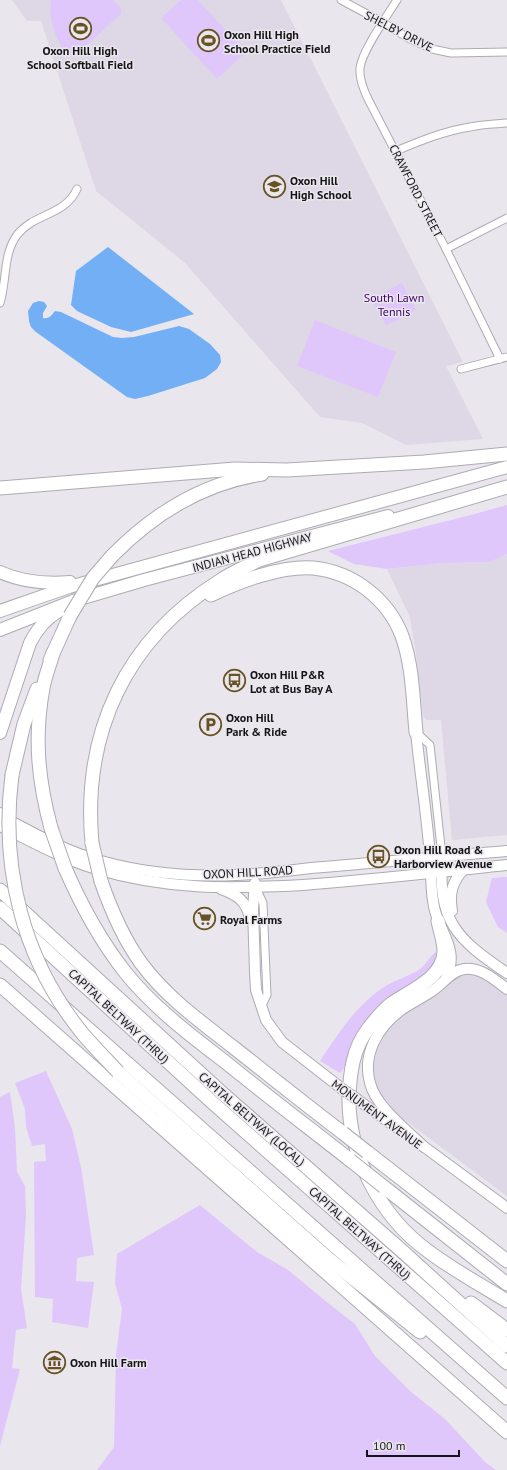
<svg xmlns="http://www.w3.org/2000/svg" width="507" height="1470" font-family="'PT Sans',sans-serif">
<rect width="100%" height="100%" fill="#e9e6ed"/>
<g fill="#ded8e6">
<polygon points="12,0 281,0 463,362 446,366 483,439 406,445 362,423 320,417 185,263 96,191 41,21 27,21"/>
<polygon points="507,554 507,835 452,840 441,720 427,720 423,716 416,654 410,617 387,569 443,563 490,562"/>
<polygon points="463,973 479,974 507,993 507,1196 398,1115 385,1101 373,1084 369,1054 380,1030"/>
</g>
<g fill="#dfc7fb">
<path d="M51,0H113L121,8V14L79,52L71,55L67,54C55,39 48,19 51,0Z"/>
<polygon points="181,0 198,0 246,52 217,79 161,18"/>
<polygon points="402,283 416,310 386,326 372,299"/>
<polygon points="315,320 396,352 378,397 297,366"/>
<polygon points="507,505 507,554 490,562 443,563 387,569 354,564 328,551 471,515"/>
<polygon points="507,877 507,933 498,927 486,902 492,878"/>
<path d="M436,952L438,955L433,966L427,973L387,1000L375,1011L364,1023L356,1039L344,1068L340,1073L320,1061C338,1034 354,1008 381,989C392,981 407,977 419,970C426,965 429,957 436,952Z"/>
<polygon points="46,1071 72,1129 81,1167 94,1255 77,1258 76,1281 94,1282 88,1328 52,1322 53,1299 35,1297 34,1162 46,1161 45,1144 32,1146 26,1127 25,1109 15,1083"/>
<polygon points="10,1092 15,1128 17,1172 25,1186 26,1216 21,1289 27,1328 16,1330 12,1368 20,1369 0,1446 0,1097"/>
<polygon points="200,1205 257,1252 288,1270 328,1303 355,1324 375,1356 410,1391 445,1419 485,1462 496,1470 97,1470 114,1447 116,1355 122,1309 115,1283 117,1254"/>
</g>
<g fill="#72aff5">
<polygon points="108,247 194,314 131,332 111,327 77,311 71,305 76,271"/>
<path d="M39,301L44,302L47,306L43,313V318C49,319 51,316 55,311L61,312L113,337L122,338L134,337L179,326L189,329L210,344L220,355L221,362L217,369L205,378L148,396L135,399L127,397L36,332L31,327L29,321L28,311L33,303Z"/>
</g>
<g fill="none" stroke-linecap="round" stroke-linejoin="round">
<defs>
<g id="minor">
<polyline points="341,0 382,22 410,39 432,49 451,53 507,52"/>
<path d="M397,0C387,16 362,51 360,68C359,79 364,91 369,101L446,249L500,359"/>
<path d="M396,151C420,141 444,131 470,127C482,124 495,124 507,123"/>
<polyline points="446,249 507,218"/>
<path d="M0,303C7,280 3,254 17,235C34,213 65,216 77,189"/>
<polyline points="461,369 507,357"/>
<polyline points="416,732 430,745 442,856"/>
<polyline points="256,888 263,903 267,995 261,1007"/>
</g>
<g id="secondary">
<path d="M416,732C420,773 427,815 430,857C432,875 430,893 435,911C442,935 459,951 446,978"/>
<path d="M5,818C35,834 67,852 101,861C144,873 191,877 236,875C261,874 286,871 311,868C377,863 442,856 507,851"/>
<path d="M0,826C31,841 61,858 93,868C166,890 228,889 303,885C371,880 439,872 507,865"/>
<path d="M442,856C438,921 455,938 507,973"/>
<polyline points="255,883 253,909 255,972 256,990 266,1020 282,1042 341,1088"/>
<path d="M221,889C238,895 246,901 250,918"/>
<path d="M452,911C449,893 452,882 464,869"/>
<polyline points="358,1100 397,1128"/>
<polyline points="419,1143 507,1208"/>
<path d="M424,1147C407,1130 376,1107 370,1083C362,1054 378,1027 401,1010C411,1003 422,998 432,991C443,984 451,971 464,969C481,967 495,980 507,989"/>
</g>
<g id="trunk">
<path d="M0,572C22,582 46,584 70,582"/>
<polyline points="0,611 69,587 507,467"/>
<polyline points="0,630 73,601 144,580 388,516"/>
<path d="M0,733L30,643C37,629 45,619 59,611"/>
<polyline points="0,814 1,815"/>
</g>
<g id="motorway">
<polyline points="0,488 235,469 287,470 424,462 507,454"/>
<path d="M112,556C153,514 204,483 262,474"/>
<path d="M211,595C239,581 281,566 313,568C353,572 388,599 402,636C413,666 413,701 416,732"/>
<polyline points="50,660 70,616"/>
<polyline points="12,775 24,724 37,689"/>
<path d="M51,828C38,780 34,737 43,688C45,676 50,665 53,653"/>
<path d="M92,843C82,732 126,639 221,580C233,572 246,567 259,560L507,487"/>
<path d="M65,868C81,905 100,940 125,972C153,1007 189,1034 224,1061C266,1095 308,1127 350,1160"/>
<path d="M101,881C111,910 123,938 141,963C166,997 200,1021 233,1047C270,1076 306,1105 343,1133"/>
<polyline points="0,890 222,1093 401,1250 507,1346"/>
<polyline points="0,908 213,1103 507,1363"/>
<path d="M438,921C440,931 444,941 444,951C444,978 409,991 391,1004C382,1011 375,1020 368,1029C353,1048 350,1073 349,1097C348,1156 381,1217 428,1251C453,1270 481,1285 507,1301"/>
<polyline points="0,951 507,1398"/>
<polyline points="0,985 507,1432"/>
<polyline points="118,1072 330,1260 420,1332"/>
<polyline points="367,1152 507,1261"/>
<polyline points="384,1187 507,1284"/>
<polyline points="471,1303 507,1330"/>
</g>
</defs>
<use href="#minor" stroke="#aeabb2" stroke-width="9"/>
<use href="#secondary" stroke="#aeabb2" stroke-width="12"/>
<use href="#trunk" stroke="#aeabb2" stroke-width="14"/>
<use href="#motorway" stroke="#aeabb2" stroke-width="15"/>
<use href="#minor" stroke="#fff" stroke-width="7"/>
<use href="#secondary" stroke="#fff" stroke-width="10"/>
<use href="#trunk" stroke="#fff" stroke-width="12"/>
<use href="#motorway" stroke="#fff" stroke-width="13"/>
<defs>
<polyline id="secondary-bridge" points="341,1088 358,1100"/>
<g id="motorway-bridge">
<polyline points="70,616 93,578 112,556"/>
<path d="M12,775C0,868 23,961 83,1034C94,1047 107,1060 118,1072"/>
<polyline points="51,828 65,868"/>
<polyline points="92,843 101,881"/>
<polyline points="343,1133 367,1152"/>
<polyline points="350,1160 384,1187"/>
</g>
</defs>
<use href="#secondary-bridge" stroke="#aeabb2" stroke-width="12" stroke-linecap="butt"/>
<use href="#motorway-bridge" stroke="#aeabb2" stroke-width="15" stroke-linecap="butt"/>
<use href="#secondary-bridge" stroke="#fff" stroke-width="10"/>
<use href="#motorway-bridge" stroke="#fff" stroke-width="13"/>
</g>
<defs>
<symbol id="stadium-ring" viewBox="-11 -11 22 22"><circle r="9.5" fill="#e9e6ed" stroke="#695222" stroke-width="1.5"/><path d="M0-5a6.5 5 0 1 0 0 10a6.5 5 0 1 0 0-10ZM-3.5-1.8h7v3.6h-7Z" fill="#695222"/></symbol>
<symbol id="school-ring" viewBox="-11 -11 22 22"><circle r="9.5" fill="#e9e6ed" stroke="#695222" stroke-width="1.5"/><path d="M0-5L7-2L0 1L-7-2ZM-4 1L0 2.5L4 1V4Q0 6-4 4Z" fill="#695222"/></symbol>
<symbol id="bus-ring" viewBox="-11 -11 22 22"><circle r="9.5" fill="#e9e6ed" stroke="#695222" stroke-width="1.5"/><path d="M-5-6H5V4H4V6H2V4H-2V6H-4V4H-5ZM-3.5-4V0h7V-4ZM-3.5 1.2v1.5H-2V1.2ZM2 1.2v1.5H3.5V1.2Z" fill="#695222"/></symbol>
<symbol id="parking-ring" viewBox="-11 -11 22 22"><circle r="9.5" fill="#e9e6ed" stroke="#695222" stroke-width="1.5"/><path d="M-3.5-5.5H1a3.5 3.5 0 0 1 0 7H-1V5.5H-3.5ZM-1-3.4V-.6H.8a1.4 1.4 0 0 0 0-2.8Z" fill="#695222"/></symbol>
<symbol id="supermarket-ring" viewBox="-11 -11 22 22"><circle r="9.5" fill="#e9e6ed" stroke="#695222" stroke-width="1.5"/><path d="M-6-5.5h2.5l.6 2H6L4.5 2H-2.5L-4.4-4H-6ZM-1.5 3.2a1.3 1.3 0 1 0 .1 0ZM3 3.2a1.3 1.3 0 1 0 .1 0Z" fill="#695222"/></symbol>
<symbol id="museum-ring" viewBox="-11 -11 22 22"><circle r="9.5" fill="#e9e6ed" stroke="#695222" stroke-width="1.5"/><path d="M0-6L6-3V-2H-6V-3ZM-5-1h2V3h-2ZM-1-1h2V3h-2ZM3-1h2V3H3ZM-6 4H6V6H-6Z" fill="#695222"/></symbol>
</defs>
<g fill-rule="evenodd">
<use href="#stadium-ring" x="68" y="16" width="25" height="25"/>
<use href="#stadium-ring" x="196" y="28" width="25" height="25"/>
<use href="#school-ring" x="262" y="174" width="25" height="25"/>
<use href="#bus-ring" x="222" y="668" width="25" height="25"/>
<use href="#parking-ring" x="198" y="712" width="25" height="25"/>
<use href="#bus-ring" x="366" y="844" width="25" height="25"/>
<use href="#supermarket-ring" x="192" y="906" width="25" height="25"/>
<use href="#museum-ring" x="42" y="1350" width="25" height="25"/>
</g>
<g text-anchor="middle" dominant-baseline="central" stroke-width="3" stroke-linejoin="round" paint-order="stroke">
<g font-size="12" fill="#151416" stroke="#e9e6ed">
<text transform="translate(399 31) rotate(27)">SHELBY DRIVE</text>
<text transform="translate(416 191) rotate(63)">CRAWFORD STREET</text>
<text transform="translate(252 552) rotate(-15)">INDIAN HEAD HIGHWAY</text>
<text transform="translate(248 872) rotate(-3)">OXON HILL ROAD</text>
<text transform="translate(119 1016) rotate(43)">CAPITAL BELTWAY (THRU)</text>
<text transform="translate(377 1114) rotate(36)">MONUMENT AVENUE</text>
<text transform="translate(252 1119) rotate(41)">CAPITAL BELTWAY (LOCAL)</text>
<text transform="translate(360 1233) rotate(42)">CAPITAL BELTWAY (THRU)</text>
</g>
<g font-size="12" font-weight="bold" fill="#151416" stroke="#e9e6ed" text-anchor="start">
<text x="224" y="34">Oxon Hill High<tspan x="224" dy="14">School Practice Field</tspan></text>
<text x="80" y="50" text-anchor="middle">Oxon Hill High<tspan x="80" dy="14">School Softball Field</tspan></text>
<text x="290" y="180">Oxon Hill<tspan x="290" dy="14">High School</tspan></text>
<text x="250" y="674">Oxon Hill P&amp;R<tspan x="250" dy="14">Lot at Bus Bay A</tspan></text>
<text x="226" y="717">Oxon Hill<tspan x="226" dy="14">Park &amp; Ride</tspan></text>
<text x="394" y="849">Oxon Hill Road &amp;<tspan x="394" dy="14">Harborview Avenue</tspan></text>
<text x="220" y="919">Royal Farms</text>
<text x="70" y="1362">Oxon Hill Farm</text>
</g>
<g font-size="12" fill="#3d0063" stroke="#e9e6ed">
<text x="394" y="297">South Lawn<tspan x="394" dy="14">Tennis</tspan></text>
</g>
</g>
<path d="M367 1450v6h92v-6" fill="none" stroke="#151416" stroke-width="2"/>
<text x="373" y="1450" font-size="12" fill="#151416" stroke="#e9e6ed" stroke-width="3" paint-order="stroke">100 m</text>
</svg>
